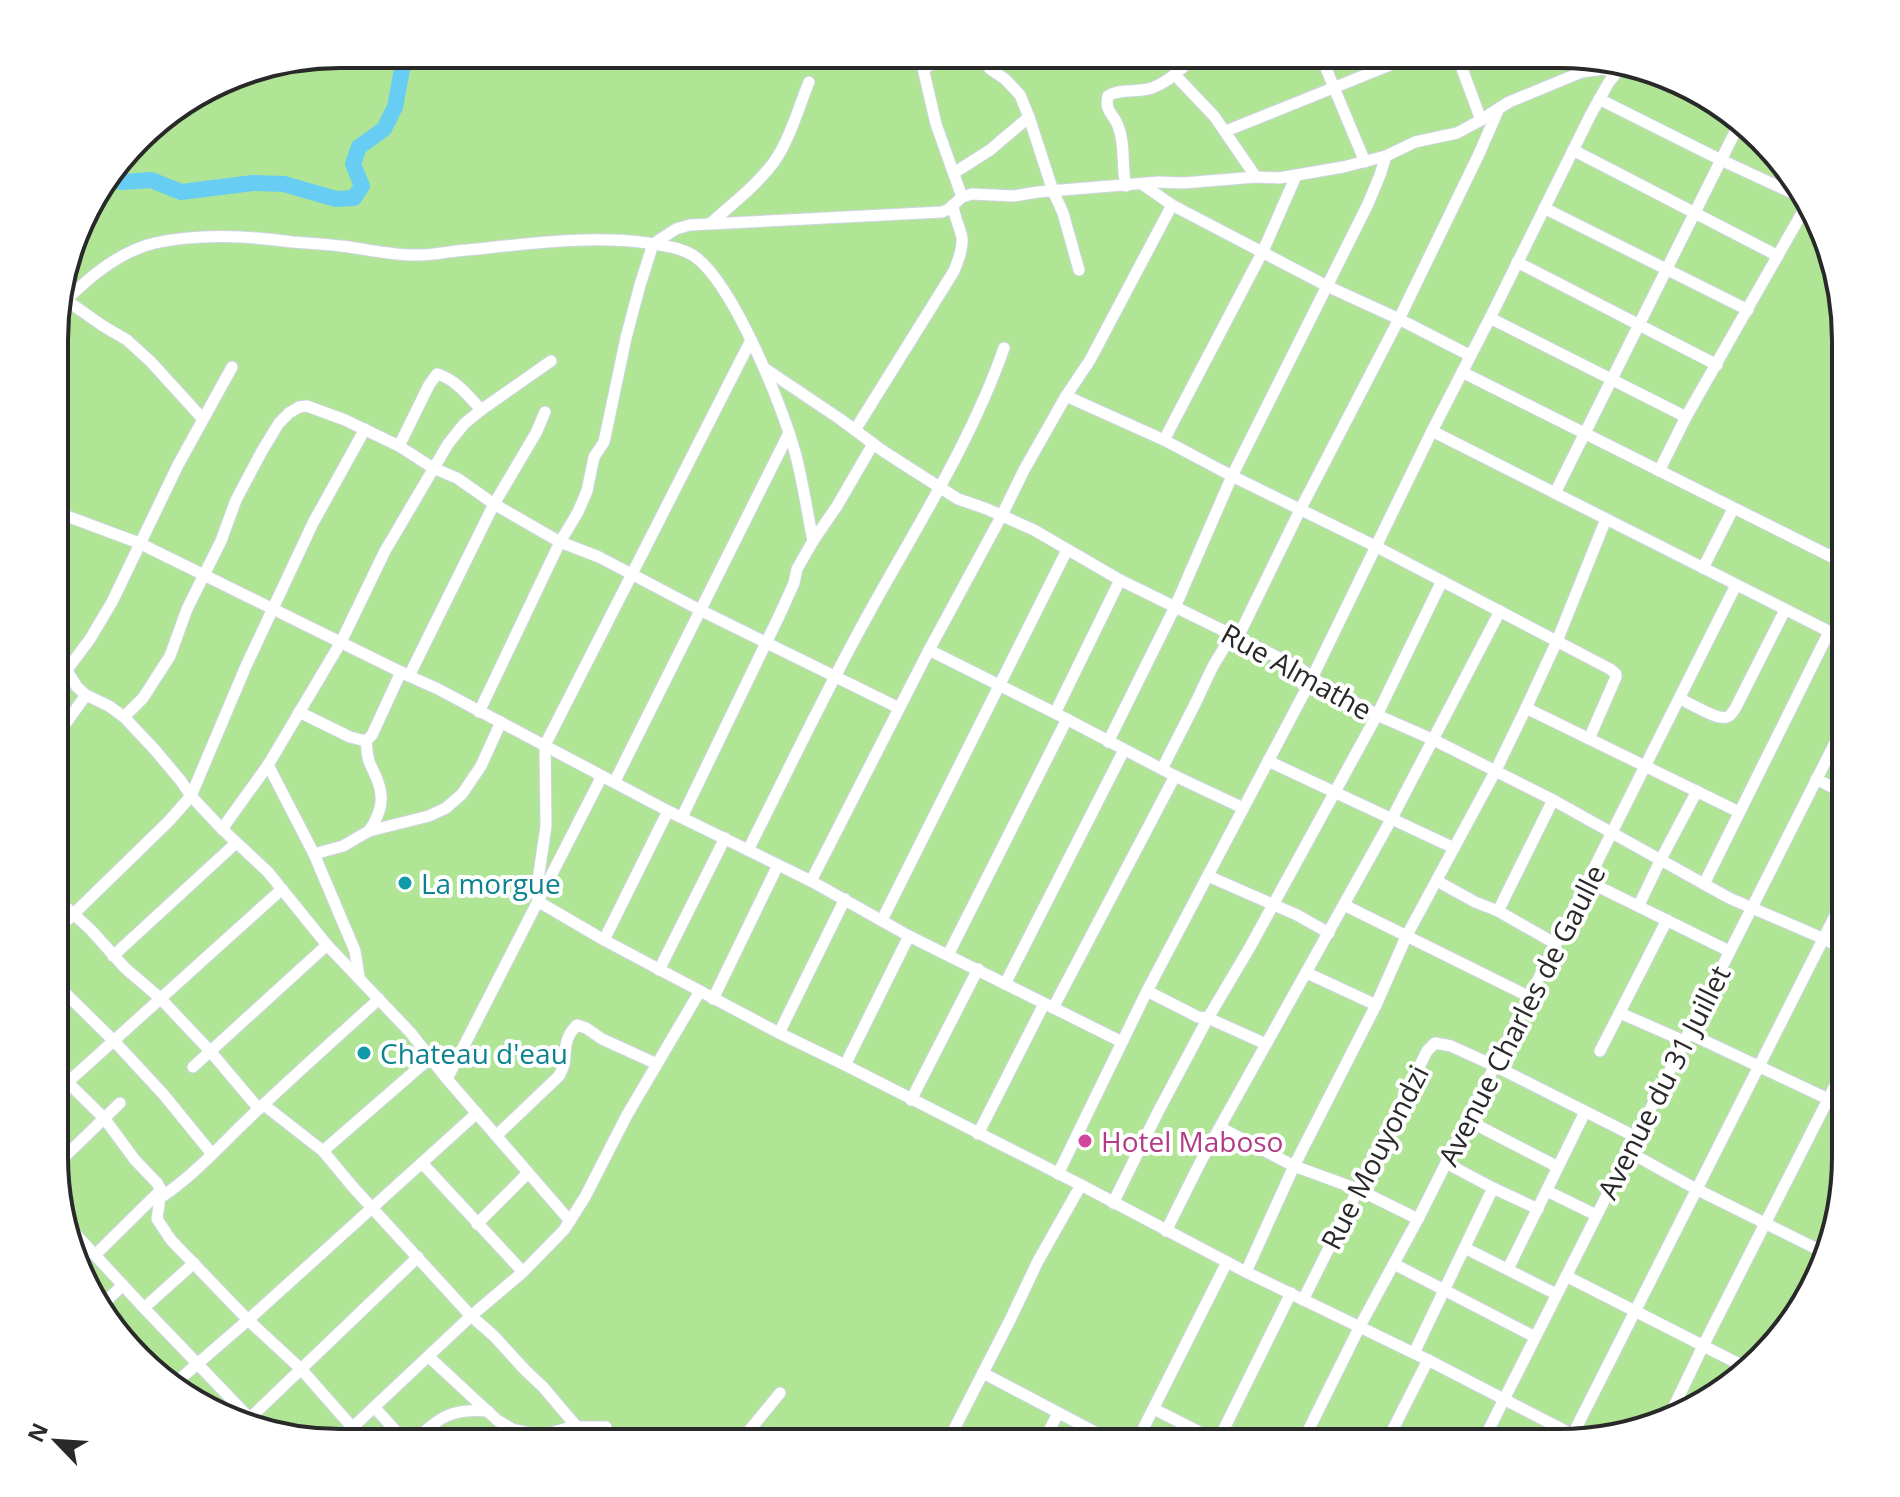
<svg xmlns="http://www.w3.org/2000/svg" width="1900" height="1497" font-family="'Open Sans',sans-serif">
<rect width="100%" height="100%" fill="#ece4da"/>
<polygon fill="#afe594" points="340,54 1578,55 1670,76 1749,125 1824,230 1846,340 1845,1176 1824,1267 1775,1346 1670,1421 1560,1443 322,1442 231,1421 151,1372 83,1283 55,1176 57,302 92,198 152,125 248,69"/>
<g fill="none" stroke-linecap="round" stroke-linejoin="round">
<polyline stroke="#68cdf3" stroke-width="16" points="107,180 124,182 151,180 181,192 253,183 284,184 336,199 354,198 362,186 353,164 359,147 384,129 395,107 405,54"/>
<defs>
<g id="minor">
<polyline points="918,54 923,68 936,124 962,197"/>
<polyline points="980,54 990,69 1005,79 1020,95 1029,117 1053,191 1063,213 1079,270"/>
<polyline points="1320,54 1365,162"/>
<polyline points="1457,55 1481,120"/>
<polyline points="923,68 961,54"/>
<polyline points="1175,75 1214,116 1256,177"/>
<polyline points="1599,99 1721,160 1799,196"/>
<polyline points="1226,131 1415,55"/>
<polyline points="1573,150 1778,256"/>
<polyline points="954,173 990,150 1029,117"/>
<polyline points="1142,184 1172,205 1327,286 1399,319 1469,355"/>
<path d="M1126,186C1121,167 1126,145 1118,126C1114,114 1104,111 1108,96C1119,88 1138,93 1152,88C1171,81 1183,66 1199,54"/>
<polyline points="1544,208 1748,310"/>
<path d="M711,223C732,204 757,185 774,162C790,139 798,109 809,82"/>
<polyline points="1517,262 1717,365"/>
<polyline points="66,300 103,326 127,340 151,362 202,418"/>
<path d="M56,310C84,282 116,252 155,243C201,233 247,236 293,242C309,243 326,244 341,246C367,249 393,256 419,255C435,255 451,251 467,250C527,244 588,235 648,243C664,246 680,247 694,256C733,283 782,405 795,452C803,482 807,511 813,541L797,569L794,583L781,612L682,817"/>
<polyline points="1490,318 1686,417"/>
<polyline points="751,340 545,745 546,826 536,894 539,902 604,940 779,1033 845,1065 1081,1185 1246,1272 1428,1360 1581,1439"/>
<polyline points="764,368 840,419 883,451 958,499 987,509 1034,530 1120,580 1300,668 1312,678 1377,715 1434,740 1553,800 1729,898 1822,938 1846,950"/>
<polyline points="1462,372 1846,564"/>
<polyline points="1066,396 1164,440 1232,476 1375,546 1610,669 1616,674 1616,677 1589,739"/>
<path d="M855,430L954,271C958,261 963,249 962,238C960,227 954,217 953,205"/>
<polyline points="1432,431 1846,640"/>
<polyline points="1164,440 1263,251 1296,176"/>
<path d="M399,446L429,385L437,374C455,379 469,396 481,410"/>
<polyline points="1659,471 1686,417 1806,206"/>
<polyline points="1555,493 1741,120"/>
<polyline points="56,512 139,543 409,676 438,689 668,811 811,881 909,936 1122,1042"/>
<polyline points="813,541 837,506 873,444"/>
<polyline points="1703,568 1733,509"/>
<polyline points="929,650 1055,713 1175,776 1243,808"/>
<polyline points="56,653 77,687 86,695 109,706 124,717 155,750 181,781 191,796 222,829 268,872 327,945 410,1032 447,1079 570,1221"/>
<polyline points="66,671 90,639 112,602 178,465 232,367"/>
<polyline points="409,676 494,504 536,433 545,412"/>
<path d="M1680,699C1690,703 1718,721 1727,717C1731,716 1734,710 1736,707L1785,610"/>
<polyline points="1526,708 1739,812"/>
<polyline points="299,712 350,737 366,741 372,735 401,672"/>
<polyline points="479,712 560,542 578,512 587,491 594,457 604,442 626,338 640,285 653,244 676,229 690,225 942,212 949,209 962,197 972,194 1014,196 1038,192 1159,182 1183,183 1256,177 1279,178 1343,167 1386,156"/>
<polyline points="1055,713 1120,580"/>
<polyline points="124,717 143,698 170,656 187,609 221,541 236,500 262,451 279,423 289,413 299,407 307,406 345,420 399,446 433,468 457,478 494,504 560,542 599,557 700,610 899,708"/>
<polyline points="56,737 86,695"/>
<path d="M366,741C367,749 367,759 371,766C384,791 386,806 369,831"/>
<polyline points="1108,742 1175,607 1232,476 1368,204 1380,175 1386,156 1415,142 1457,133 1481,120 1509,102 1582,72 1604,69 1615,73"/>
<polyline points="1268,761 1454,848"/>
<polyline points="268,765 314,854 355,951 359,976"/>
<polyline points="1162,769 1196,702 1213,666 1224,648 1242,629 1300,510 1399,319 1479,154 1499,108"/>
<polyline points="1816,779 1846,794"/>
<polyline points="615,781 789,433"/>
<polyline points="1553,800 1498,911 1556,944"/>
<polyline points="222,829 268,765 341,642 385,551 448,444 464,424 481,410 551,361"/>
<path d="M748,850C788,771 826,690 869,613C917,526 971,442 1004,348"/>
<polyline points="314,854 343,846 369,831 429,816 446,808 462,794 481,766 501,722"/>
<polyline points="1208,876 1297,915 1329,933"/>
<polyline points="811,881 929,650 1002,515 1024,470 1066,396 1090,360 1172,205"/>
<polyline points="1437,881 1475,902 1498,911"/>
<polyline points="1587,881 1729,951"/>
<polyline points="1704,884 1829,632"/>
<polyline points="55,897 91,930 125,968 160,998 210,1051 259,1109"/>
<polyline points="1344,905 1530,997"/>
<polyline points="1639,905 1661,859 1697,791"/>
<polyline points="882,920 1067,550"/>
<polyline points="55,932 169,821 191,796 246,666 313,523 365,429"/>
<polyline points="604,940 668,811"/>
<polyline points="948,955 1067,719"/>
<polyline points="113,956 236,843"/>
<polyline points="659,970 725,838"/>
<polyline points="1307,973 1376,1005"/>
<polyline points="55,983 114,1041 164,1095 212,1154"/>
<polyline points="1005,984 1124,750"/>
<polyline points="1147,991 1198,1017 1208,1018 1266,1044"/>
<polyline points="713,999 778,865"/>
<polyline points="1053,1008 1175,776"/>
<polyline points="1620,1013 1684,1041"/>
<polyline points="779,1033 845,899"/>
<polyline points="1688,1033 1845,1107"/>
<polyline points="1600,1051 1667,920"/>
<polyline points="430,1058 323,1151 352,1186 471,1316 494,1336 525,1370 543,1387 577,1427"/>
<polyline points="845,1065 909,936"/>
<polyline points="193,1067 327,945"/>
<polyline points="55,1070 104,1118 135,1160 157,1183 161,1190 157,1219 171,1240 248,1320 301,1369 353,1428"/>
<polyline points="447,1079 602,776"/>
<polyline points="68,1082 282,889"/>
<polyline points="911,1100 978,969"/>
<polyline points="264,1105 323,1151"/>
<polyline points="1467,1120 1558,1167"/>
<polyline points="1221,1128 1294,1166 1357,1189 1418,1219"/>
<polyline points="978,1134 1044,1004"/>
<path d="M496,1136L559,1076C571,1057 558,1044 577,1025L586,1028L602,1039L657,1064"/>
<polyline points="1629,1152 1696,1189 1827,1254"/>
<polyline points="422,1163 523,1272"/>
<polyline points="1446,1163 1493,1188 1538,1209"/>
<polyline points="55,1166 120,1103"/>
<polyline points="1058,1174 1147,991 1312,678 1432,431 1490,318 1591,114 1609,82 1623,65"/>
<polyline points="1547,1191 1596,1215"/>
<path d="M160,1198C192,1177 219,1147 247,1120C290,1079 335,1039 379,999"/>
<polyline points="1113,1203 1158,1112 1208,1018 1250,947 1377,715 1442,581"/>
<polyline points="477,1224 528,1173"/>
<polyline points="68,1226 144,1308 259,1428"/>
<polyline points="1166,1231 1201,1161 1392,818 1500,611"/>
<polyline points="1465,1248 1556,1294"/>
<polyline points="95,1255 160,1191"/>
<polyline points="1394,1264 1535,1337"/>
<polyline points="1508,1269 1585,1112"/>
<polyline points="1246,1272 1294,1166 1376,1005 1407,935 1495,772 1526,708 1557,641 1606,519"/>
<polyline points="1566,1276 1745,1367"/>
<polyline points="1303,1300 1427,1051 1435,1043 1451,1046 1495,1066 1636,1137"/>
<polyline points="101,1306 123,1285"/>
<polyline points="144,1308 194,1263"/>
<polyline points="1414,1353 1493,1188"/>
<polyline points="429,1357 497,1420 512,1429 535,1434 547,1434 571,1427 606,1427"/>
<polyline points="983,1373 1116,1443"/>
<polyline points="173,1385 248,1320 477,1113"/>
<polyline points="374,1407 406,1442"/>
<polyline points="1154,1409 1221,1443"/>
<polyline points="249,1419 418,1257"/>
<polyline points="1667,1421 1703,1346 1845,1066"/>
<polyline points="1570,1440 1846,894"/>
<polyline points="1218,1441 1291,1293"/>
<polyline points="337,1442 471,1316 523,1272 564,1230 585,1197 627,1115 700,991"/>
<path d="M413,1442C438,1418 451,1408 488,1411"/>
<polyline points="739,1443 780,1393"/>
<polyline points="947,1443 1010,1320 1038,1261 1081,1185"/>
<polyline points="1043,1443 1058,1413"/>
<polyline points="1136,1443 1227,1262"/>
<polyline points="1302,1443 1360,1326 1418,1219 1736,585"/>
<polyline points="1386,1443 1428,1360"/>
<polyline points="1482,1443 1846,721"/>
</g>
</defs>
<use href="#minor" stroke="#cfd3e3" stroke-width="13"/>
<use href="#minor" stroke="#fff" stroke-width="11"/>
</g>
<g fill="#0f9aa8" stroke="#fff" stroke-width="3">
<circle cx="405" cy="883" r="8"/>
<circle cx="364" cy="1053" r="8"/>
</g>
<circle fill="#d1479c" stroke="#fff" stroke-width="3" cx="1085" cy="1141" r="8"/>
<g text-anchor="middle" dominant-baseline="central" stroke-width="8" stroke-linejoin="round" paint-order="stroke">
<g font-size="28" fill="#292929" stroke="#fff">
<text transform="translate(1297 671) rotate(29)">Rue Almathe</text>
<text transform="translate(1521 1015) rotate(-63)">Avenue Charles de Gaulle</text>
<text transform="translate(1663 1082) rotate(-63)">Avenue du 31 Juillet</text>
<text transform="translate(1374 1157) rotate(-63)">Rue Mouyondzi</text>
</g>
<g font-size="28" fill="#0d838f" stroke="#fff" text-anchor="start">
<text x="421" y="883">La morgue</text>
<text x="380" y="1053">Chateau d'eau</text>
</g>
<g font-size="28" fill="#b23c85" stroke="#fff" text-anchor="start">
<text x="1101" y="1141">Hotel Maboso</text>
</g>
</g>
<path d="M0 0H1900V1497H0ZM340 68H1560A272 272 0 0 1 1832 340V1157A272 272 0 0 1 1560 1429H340A272 272 0 0 1 68 1157V340A272 272 0 0 1 340 68Z" fill="#fff" fill-rule="evenodd"/>
<path fill="none" stroke="#292929" stroke-width="4" d="M340 68H1560A272 272 0 0 1 1832 340V1157A272 272 0 0 1 1560 1429H340A272 272 0 0 1 68 1157V340A272 272 0 0 1 340 68Z"/>
<g transform="translate(56 1441) rotate(295)" stroke="#ffffff" stroke-width="6" paint-order="stroke">
<path d="M0-6L14 30L0 20L-14 30Z" fill="#292929"/>
<text y="-12" font-size="22" font-weight="bold" text-anchor="middle" fill="#292929">N</text>
</g>
</svg>
